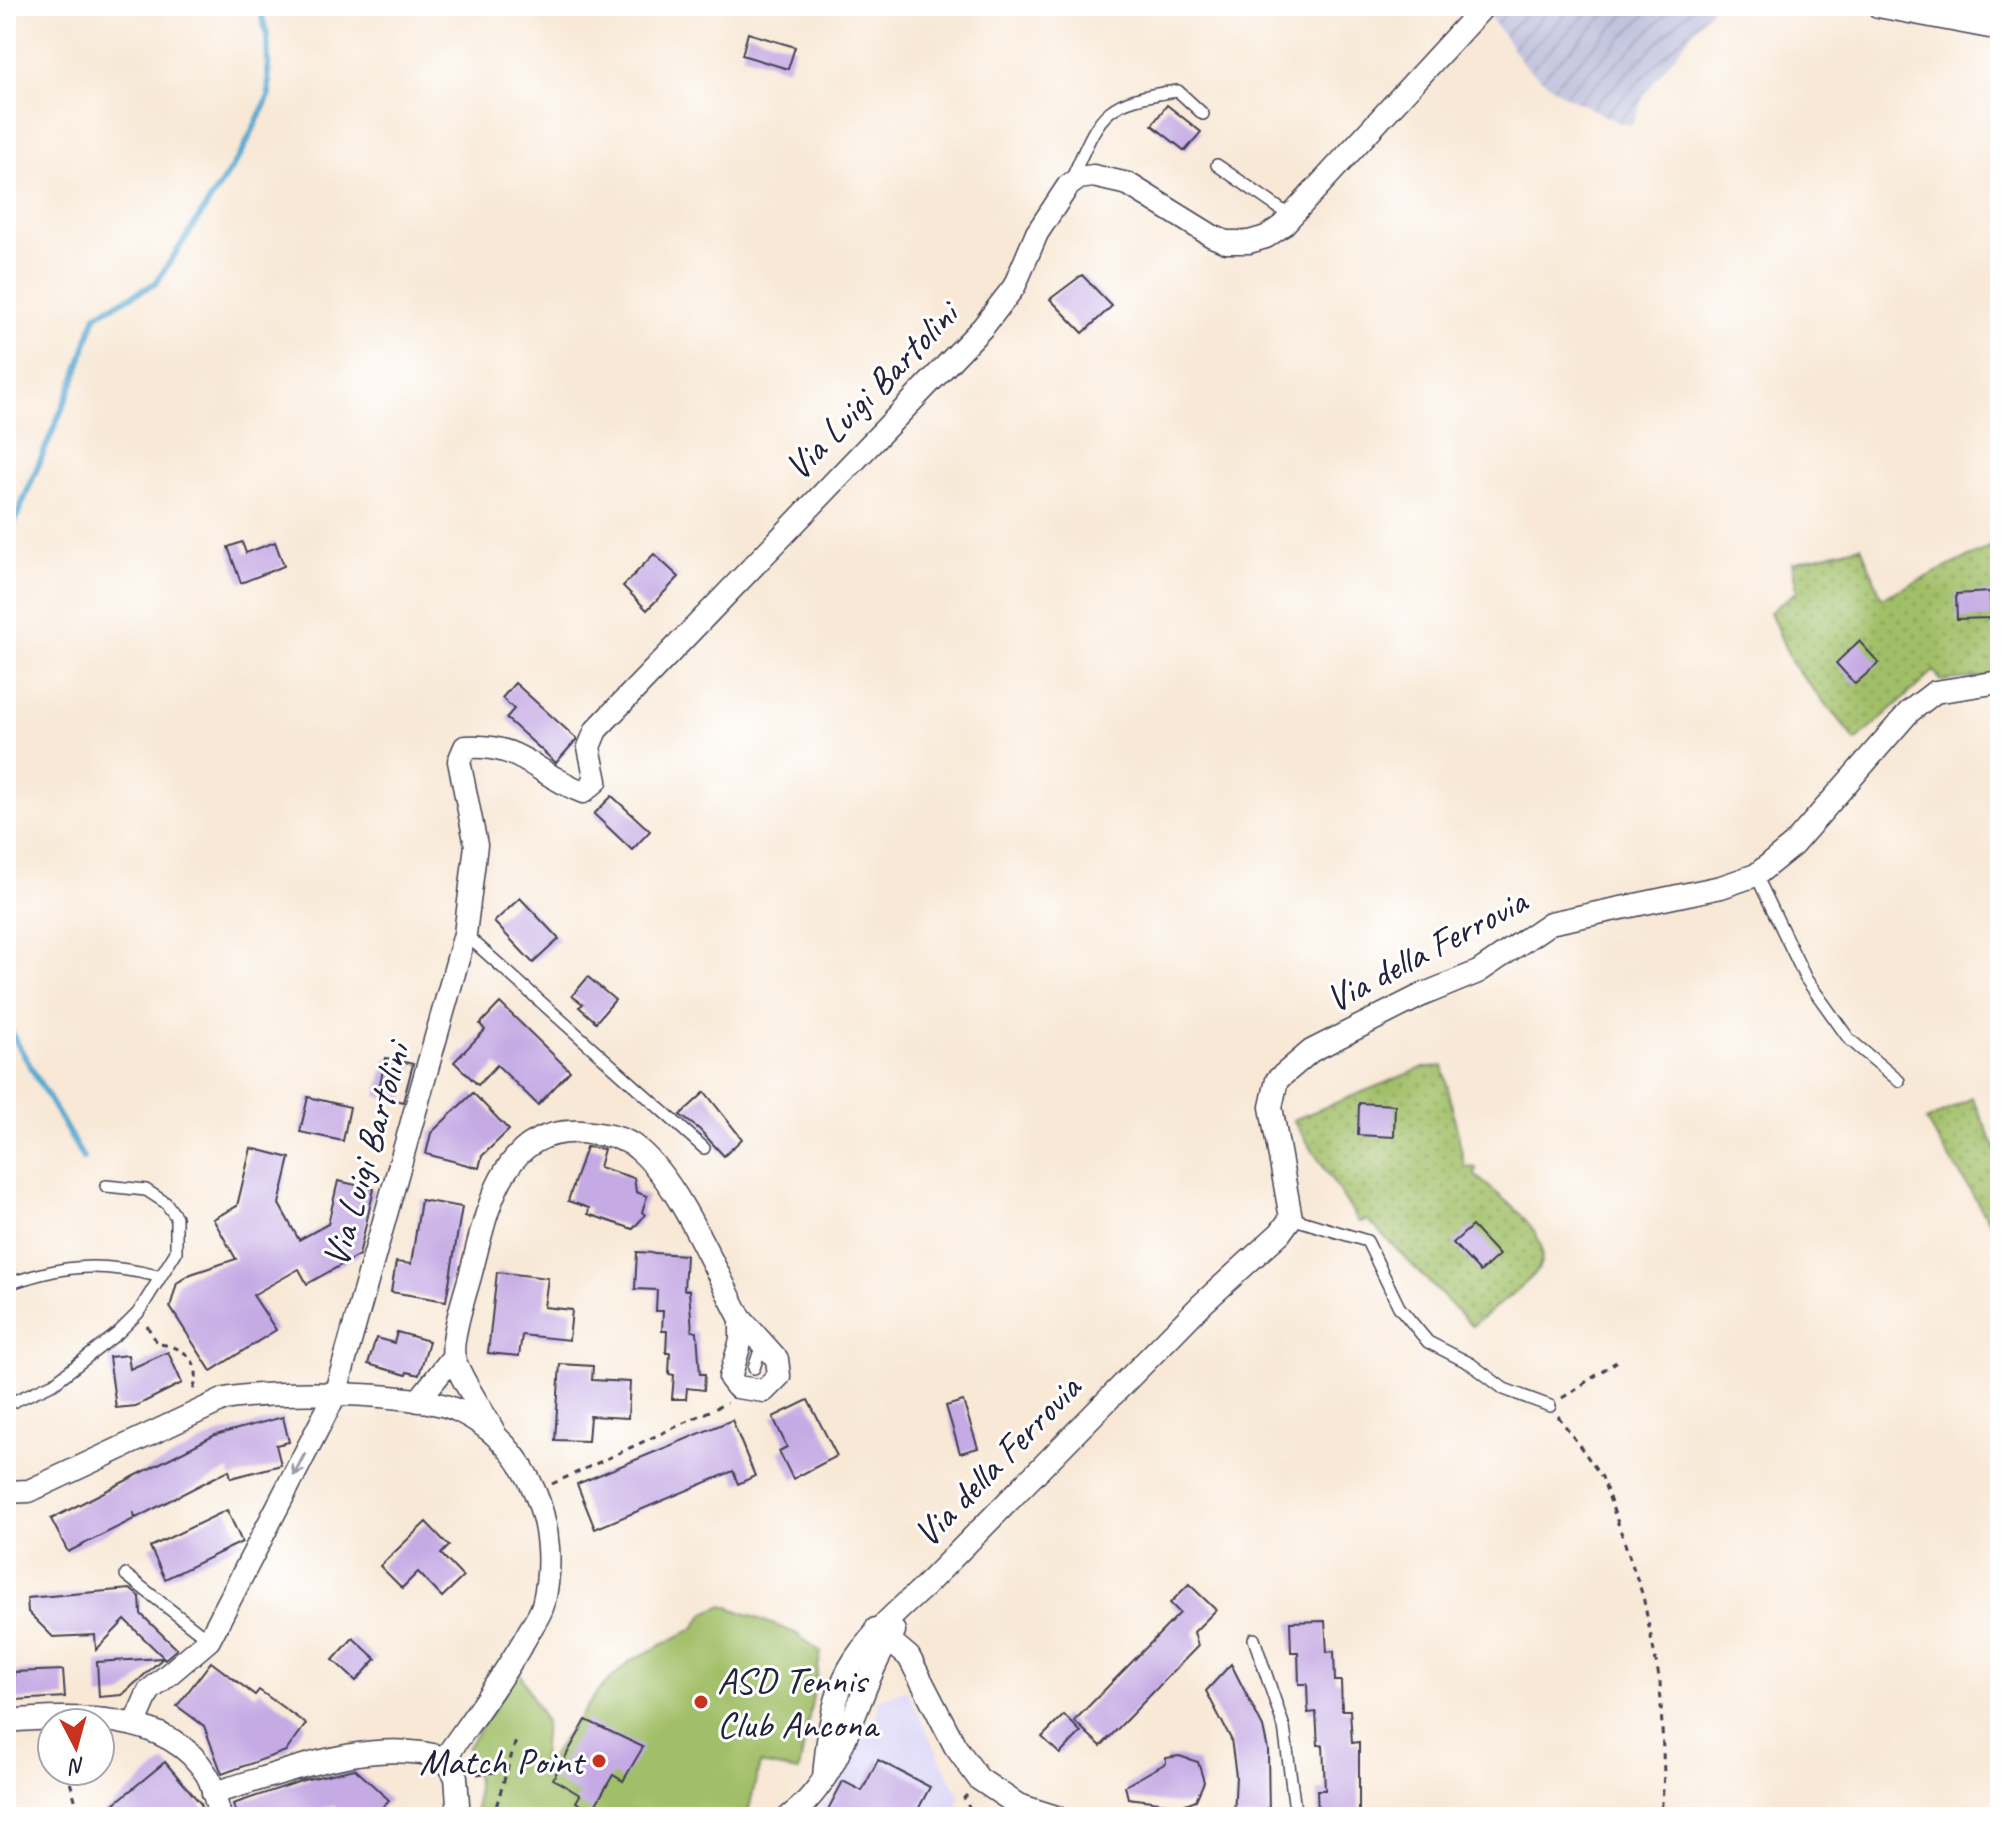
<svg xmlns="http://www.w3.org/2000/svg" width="2006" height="1823" font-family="Caveat,sans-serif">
<defs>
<pattern id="industrial-furrows" width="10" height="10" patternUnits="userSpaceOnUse" patternTransform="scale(2)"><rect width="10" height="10" fill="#c1c2dd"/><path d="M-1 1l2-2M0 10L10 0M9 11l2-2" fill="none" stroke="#a6a6bf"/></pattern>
<pattern id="garden-dots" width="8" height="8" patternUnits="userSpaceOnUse" patternTransform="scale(2)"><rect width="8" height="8" fill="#a1bf67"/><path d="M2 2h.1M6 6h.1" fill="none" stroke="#839b56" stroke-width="1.8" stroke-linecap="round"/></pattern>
</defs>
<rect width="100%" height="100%" fill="#fff"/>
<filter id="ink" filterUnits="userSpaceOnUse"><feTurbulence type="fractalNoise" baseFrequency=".0125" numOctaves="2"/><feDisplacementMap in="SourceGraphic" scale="16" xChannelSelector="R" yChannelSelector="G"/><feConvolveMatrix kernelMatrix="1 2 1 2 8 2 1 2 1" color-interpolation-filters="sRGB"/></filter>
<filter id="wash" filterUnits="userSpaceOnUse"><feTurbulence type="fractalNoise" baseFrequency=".006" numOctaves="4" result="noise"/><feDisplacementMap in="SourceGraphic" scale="32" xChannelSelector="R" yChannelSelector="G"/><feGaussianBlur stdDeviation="1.8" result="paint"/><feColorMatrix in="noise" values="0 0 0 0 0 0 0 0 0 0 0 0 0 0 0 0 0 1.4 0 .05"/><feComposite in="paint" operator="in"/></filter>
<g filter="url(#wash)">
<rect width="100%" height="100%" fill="#f8e8d5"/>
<polygon fill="#dbd6f7" points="906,1689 960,1798 953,1817 810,1817 836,1791 877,1713 879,1700"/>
<polygon fill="url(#industrial-furrows)" points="1508,6 1710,6 1711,8 1644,95 1632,125 1615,121 1560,93 1525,66 1488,14"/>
<polygon fill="#a1bf67" stroke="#627051" stroke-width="2" points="723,1605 795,1633 821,1652 799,1771 760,1764 747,1817 476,1817 477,1780 467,1748 519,1671 545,1722 541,1770 599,1690 630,1661 693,1629 705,1613"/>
<g fill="url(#garden-dots)" stroke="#627051" stroke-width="2">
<polygon points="2000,542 2000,675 1941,681 1934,671 1856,741 1792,664 1770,612 1797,591 1792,563 1861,546 1882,598"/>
<path d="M1443,1066L1465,1167L1476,1168L1475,1175C1498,1196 1556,1232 1539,1268C1534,1280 1485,1314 1472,1326L1368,1220L1359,1222L1293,1120L1422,1068Z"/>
<polygon points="1972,1098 2000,1158 2000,1238 1926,1121"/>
</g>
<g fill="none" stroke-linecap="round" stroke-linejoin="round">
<g stroke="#58a9d2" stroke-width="6">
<polyline points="6,542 75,378 96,315 156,283 242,152 269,96 267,35 259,6"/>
<polyline points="6,1024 83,1158"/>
</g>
</g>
<g id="blocks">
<g fill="#c5aae4">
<polygon points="748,33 795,47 788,69 742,55"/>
<polygon points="1167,105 1201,132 1185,151 1152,125"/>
<polygon points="1082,275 1112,306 1083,333 1050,299"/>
<polygon points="242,542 246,553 275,542 284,566 241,583 228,547"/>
<polygon points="654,554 679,577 647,610 623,586"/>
<polygon points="1990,592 1991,618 1957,619 1956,594"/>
<polygon points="1859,641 1879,663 1855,684 1836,663"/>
<polygon points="515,683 577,739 556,763 506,718 514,709 502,698"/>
<polygon points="612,796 650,831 632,850 594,814"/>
<polygon points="520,898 559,939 533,963 494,922"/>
<polygon points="588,977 615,1000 596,1022 579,1007 583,1004 572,996"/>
<polygon points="500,1003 570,1071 538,1105 497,1065 478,1085 454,1062 485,1030 480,1024"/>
<polygon points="386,1058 413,1064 403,1102 377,1096"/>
<polygon points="705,1092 742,1139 724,1156 699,1129 680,1115"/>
<polygon points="473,1093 509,1130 482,1156 479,1168 426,1154 431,1133"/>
<polygon points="308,1097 350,1107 343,1141 300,1132"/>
<polygon points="1359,1103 1395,1105 1394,1137 1358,1135"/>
<polygon points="586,1147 604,1149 599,1167 634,1178 636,1192 647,1196 642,1212 645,1215 633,1229 588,1214 589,1208 568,1201"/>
<polygon points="251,1148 290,1158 279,1204 299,1240 328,1224 338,1181 374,1189 359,1255 307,1284 299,1269 253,1295 276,1330 211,1371 170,1307 177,1283 191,1274 236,1259 213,1219 237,1206"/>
<polygon points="421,1200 462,1207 446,1301 391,1292 396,1262 411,1264"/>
<polygon points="1472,1226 1499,1255 1480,1272 1453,1243"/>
<polygon points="637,1252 686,1255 684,1290 689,1290 692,1331 697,1332 700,1374 705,1374 704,1390 687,1388 686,1399 672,1399 674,1375 669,1374 670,1353 666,1353 667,1331 662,1331 663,1311 656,1311 657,1290 635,1289"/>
<polygon points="497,1272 548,1278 544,1307 572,1310 569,1340 522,1335 519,1356 488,1353"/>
<polygon points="397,1332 429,1341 419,1375 407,1372 406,1375 368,1364 376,1338 394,1343"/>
<polygon points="168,1352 182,1383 136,1406 116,1408 109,1357 128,1355 130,1369"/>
<polygon points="560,1364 593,1366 592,1380 630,1382 628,1418 590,1416 588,1441 555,1440"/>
<polygon points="808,1400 837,1456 793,1479 779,1451 787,1447 773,1417"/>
<polygon points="963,1401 978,1448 960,1453 946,1406"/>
<polygon points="283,1417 289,1442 276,1445 281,1465 231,1478 229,1470 136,1518 133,1512 134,1519 68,1552 51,1519 215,1435"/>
<polygon points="732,1420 755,1476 738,1484 733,1471 595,1529 577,1484"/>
<polygon points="227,1510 242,1542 165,1579 150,1547"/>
<polygon points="426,1522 449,1546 441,1554 463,1577 442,1597 418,1572 402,1588 380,1566"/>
<polygon points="1189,1584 1216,1610 1194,1632 1198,1646 1101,1746 1074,1721 1180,1613 1170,1603"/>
<polygon points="130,1589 140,1597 141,1614 177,1649 165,1659 125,1620 96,1650 95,1635 53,1637 28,1612 27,1598"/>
<polygon points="1325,1621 1327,1652 1334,1651 1335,1681 1341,1681 1342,1710 1350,1710 1352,1743 1359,1742 1359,1817 1318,1817 1317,1790 1325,1790 1323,1745 1318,1745 1316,1712 1308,1713 1307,1684 1299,1684 1298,1652 1291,1652 1290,1622"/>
<polygon points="353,1638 376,1659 356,1681 333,1660"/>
<polygon points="163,1658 122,1695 99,1697 97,1662"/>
<polygon points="211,1662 255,1695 259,1690 306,1724 286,1751 222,1774 204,1726 177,1706"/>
<polygon points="1231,1664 1263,1727 1268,1750 1269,1817 1234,1817 1236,1776 1231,1739 1206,1691"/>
<polygon points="63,1670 65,1697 15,1700 14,1672"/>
<polygon points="1064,1715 1081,1732 1060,1754 1042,1737"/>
<polygon points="586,1720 643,1747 623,1781 613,1775 592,1811 576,1802 580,1795 553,1779"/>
<polygon points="1179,1756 1198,1762 1204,1782 1196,1800 1183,1805 1128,1798 1125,1786 1166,1763 1166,1758"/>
<polygon points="878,1760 930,1787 914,1817 824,1817 843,1781 862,1791"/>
<polygon points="165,1762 201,1804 205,1817 98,1817"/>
<polygon points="355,1769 389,1800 373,1817 337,1817 335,1805 291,1817 237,1817 233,1804 304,1780"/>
</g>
</g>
</g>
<g filter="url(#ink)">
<use href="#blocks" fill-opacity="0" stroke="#424052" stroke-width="2"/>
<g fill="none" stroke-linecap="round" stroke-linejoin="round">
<defs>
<g id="lane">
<polyline points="1217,165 1286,213 1293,209"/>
<path d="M1070,182C1101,114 1100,101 1178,91L1203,114"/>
<polyline points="1756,875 1806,979 1849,1039 1899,1081"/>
<polyline points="465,934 704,1148"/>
<polyline points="1291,1218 1367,1241 1399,1307 1428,1342 1471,1364 1504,1389 1550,1406"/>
<path d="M6,1285C64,1264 98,1262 158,1276"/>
<polyline points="754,1368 763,1341"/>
<polyline points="6,1405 54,1383 118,1333 138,1313 176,1252 176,1217 166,1203 146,1190 106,1186"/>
<polyline points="126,1575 209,1640"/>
<polyline points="1254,1639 1284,1727 1296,1817"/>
</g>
<g id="street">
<polyline points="1878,6 2000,29"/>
<polyline points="418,1401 453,1357"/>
<path d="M494,1432C485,1414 457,1374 454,1357C450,1341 464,1297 469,1280C486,1219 497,1127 581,1132C600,1134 624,1136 638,1149C680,1184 714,1269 741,1319V1340L730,1378L737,1387L764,1391L779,1376L777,1359L741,1319"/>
<path d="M6,1492L29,1491L225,1399C271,1390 418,1391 459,1411C531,1446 562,1529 543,1605C540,1616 531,1627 526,1637C502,1679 473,1718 445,1758"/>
<polyline points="876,1629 909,1657 955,1746 979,1779 1018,1805 1056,1817"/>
<path d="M6,1721C70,1716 168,1709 207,1775C214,1787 216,1804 220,1817"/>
<path d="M134,1725L149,1691L209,1640L335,1395L465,934L476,845L459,761L465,747C522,743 535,774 583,792L596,781L589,747L596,730L983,327L1014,287L1037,233L1068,186L1079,178L1093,176L1128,184L1212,236L1226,242H1249L1266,237L1282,226L1484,6"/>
<path d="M824,1777C833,1674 849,1654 924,1587L1201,1305L1280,1233L1291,1218L1271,1107L1277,1080L1311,1051L1422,995L1478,972L1550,923L1721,887L1756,875L1793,845L1909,712L1935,692L2000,682"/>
<path d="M213,1793C286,1773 369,1736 445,1758L456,1777L459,1817"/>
<path d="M789,1817C849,1772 854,1690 894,1631"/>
</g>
</defs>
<use href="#lane" stroke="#424052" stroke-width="14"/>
<use href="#street" stroke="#424052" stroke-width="25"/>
<g stroke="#424052" stroke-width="3" stroke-dasharray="6 6" stroke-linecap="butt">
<path d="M147,1326L158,1344C185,1346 204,1363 193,1390"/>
<polyline points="1562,1398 1622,1358"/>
<polyline points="1558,1416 1602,1477 1643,1596 1660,1682 1664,1774 1661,1817"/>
<polyline points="552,1484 727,1403"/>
<polyline points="67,1771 80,1817"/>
<polyline points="477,1774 505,1771"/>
<polyline points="967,1795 964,1798 974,1817"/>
<polyline points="493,1817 517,1737"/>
</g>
<use href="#lane" stroke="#fff" stroke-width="11"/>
<use href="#street" stroke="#fff" stroke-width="22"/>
</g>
<defs><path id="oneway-shaft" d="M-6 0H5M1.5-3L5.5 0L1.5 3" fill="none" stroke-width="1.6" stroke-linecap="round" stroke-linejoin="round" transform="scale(2)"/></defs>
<use stroke="#9c9ca7" href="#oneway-shaft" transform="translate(299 1465) rotate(117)"/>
</g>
<g fill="#c8321e" stroke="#fff" stroke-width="3">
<circle cx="701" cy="1702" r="8"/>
<circle cx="599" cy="1761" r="8"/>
</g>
<g text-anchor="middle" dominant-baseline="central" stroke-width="6" stroke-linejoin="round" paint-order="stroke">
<g font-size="38" fill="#22223b" stroke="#fff">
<text transform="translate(871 391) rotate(-46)">Via Luigi Bartolini</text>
<text transform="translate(1426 950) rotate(-28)">Via della Ferrovia</text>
<text transform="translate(366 1155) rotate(-74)">Via Luigi Bartolini</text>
<text transform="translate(997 1461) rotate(-46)">Via della Ferrovia</text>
</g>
<g font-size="38" fill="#22223b" stroke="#fff" text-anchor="start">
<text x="717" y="1680">ASD Tennis<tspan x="717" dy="44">Club Ancona</tspan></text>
<text x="583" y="1761" text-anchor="end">Match Point</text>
</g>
</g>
<rect width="2006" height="1823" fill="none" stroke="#fff" stroke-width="32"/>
<g transform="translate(76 1747) rotate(174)"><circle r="38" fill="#ffffff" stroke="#a7a7b1" stroke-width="2"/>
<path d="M0-6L14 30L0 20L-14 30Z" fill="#c8321e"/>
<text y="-12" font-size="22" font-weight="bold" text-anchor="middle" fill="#22223b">N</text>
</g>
</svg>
